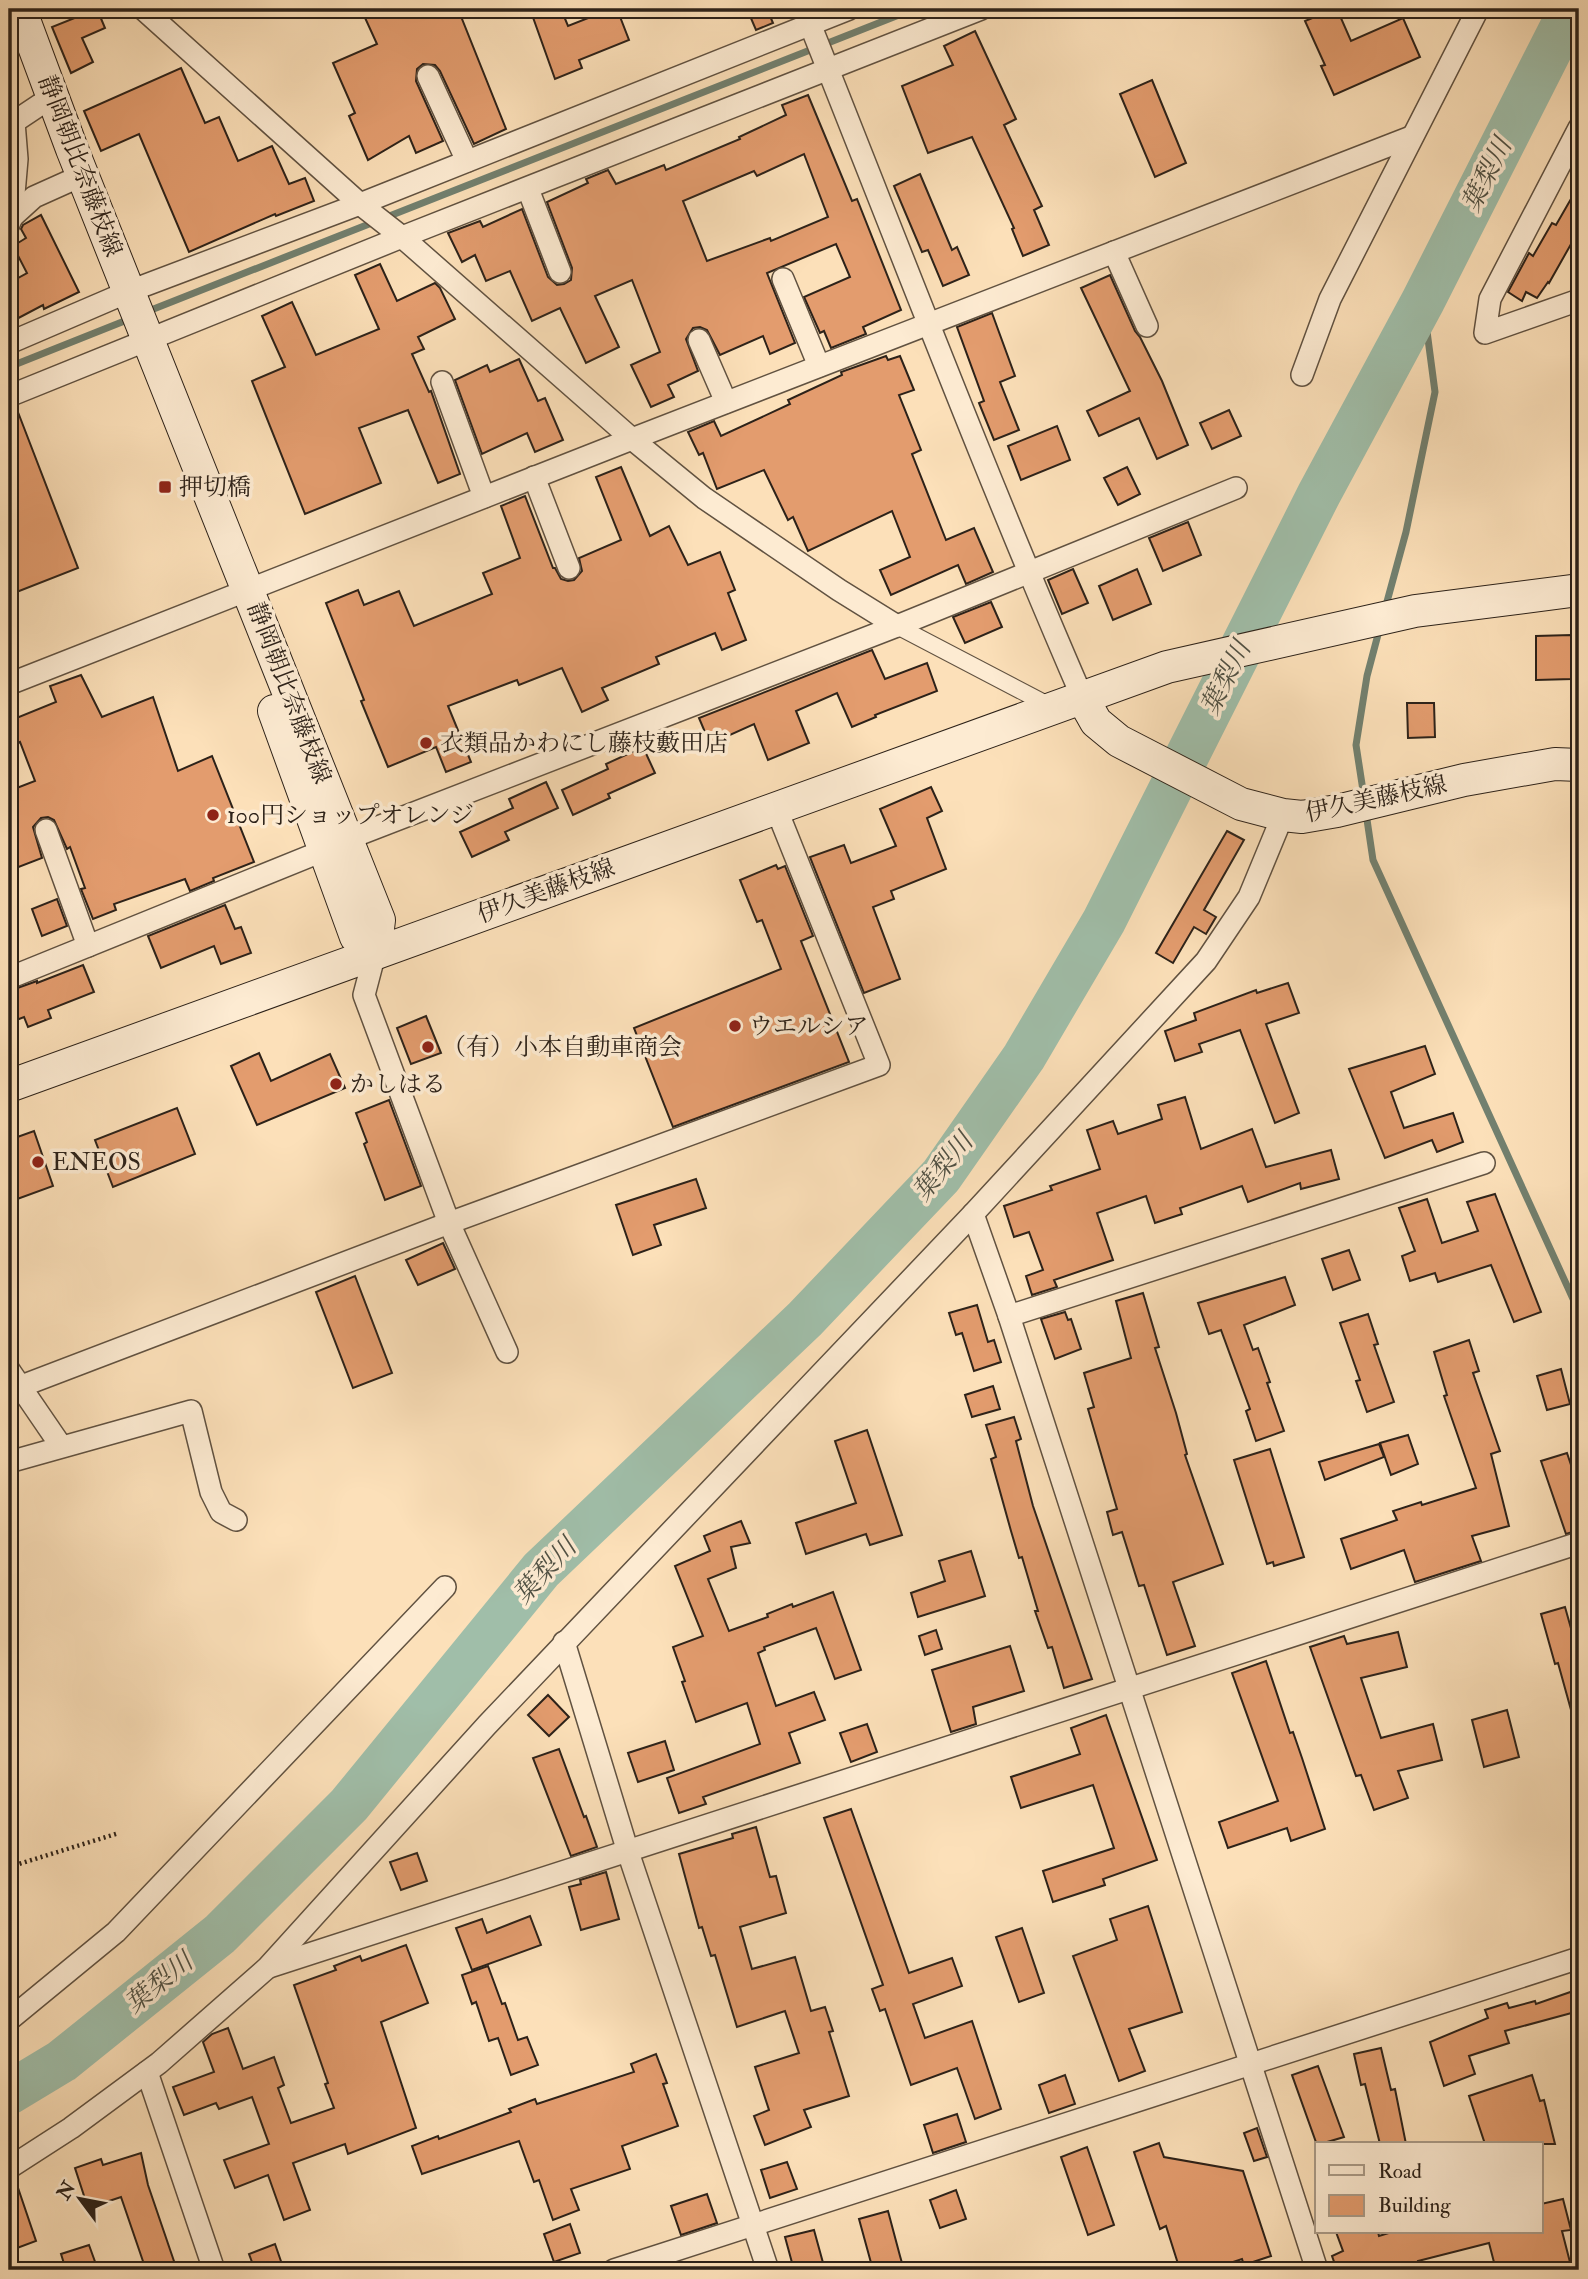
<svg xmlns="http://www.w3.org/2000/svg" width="1588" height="2279" font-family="'IM FELL Double Pica','Noto Serif JP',serif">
<rect width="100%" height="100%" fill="#fce0b9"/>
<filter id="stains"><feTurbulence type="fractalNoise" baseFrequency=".00286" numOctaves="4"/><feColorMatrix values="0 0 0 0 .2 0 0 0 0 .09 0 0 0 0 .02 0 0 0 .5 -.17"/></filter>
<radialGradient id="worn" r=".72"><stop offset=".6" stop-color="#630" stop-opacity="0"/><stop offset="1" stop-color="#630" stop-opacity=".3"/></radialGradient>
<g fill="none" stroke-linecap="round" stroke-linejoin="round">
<g stroke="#72806f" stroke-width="7">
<polyline points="146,312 914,9"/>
<polyline points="9,367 132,318"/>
<polyline points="1385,609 1406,532 1435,392 1423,301"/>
<polyline points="1364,797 1356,745 1367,676 1380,627"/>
<polyline points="1366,813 1373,860 1579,1312"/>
</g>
<polyline stroke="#a0bea9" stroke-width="44" points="9,2093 62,2061 220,1934 349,1805 541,1570 805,1319 941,1176 1024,1057 1104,921 1319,494 1423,301 1571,9"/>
</g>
<g fill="#e39c6e" stroke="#2d2219" stroke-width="2" fill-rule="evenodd">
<polygon points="97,9 105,28 82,38 93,62 71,73 52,27"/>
<polygon points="361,9 458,9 506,129 474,144 440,71 435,65 423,64 417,69 416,81 443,141 416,153 409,136 368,160 349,116 355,113 333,63 377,44"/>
<polygon points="530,9 561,9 568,26 611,9 617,9 629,40 579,60 582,68 555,79"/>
<polygon points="747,9 767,9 773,23 756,30"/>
<polygon points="1334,9 1337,9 1351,41 1403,18 1420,57 1334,95 1321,66 1325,65 1305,21"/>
<polygon points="975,31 1016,119 1004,125 1042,206 1034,210 1049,245 1023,256 1012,229 1014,228 972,137 928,153 902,86 953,65 944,46"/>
<polygon points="181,68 205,123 219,117 238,161 272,146 289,184 305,178 314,201 276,216 275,214 189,252 139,134 101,151 84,111"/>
<polygon points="1152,80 1186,163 1155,177 1120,94"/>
<path d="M808,95L852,201L857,199L901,310L863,327L866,334L831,348L824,331L820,333L804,297L850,277L836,244L767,273L795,343L770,354L763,336L720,355L707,330L700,327L693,328L686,339L698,371L668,385L674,397L651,407L631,365L660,352L632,280L595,296L619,347L586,363L560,308L532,321L510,271L486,281L475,255L462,262L448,233L480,221L483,227L522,209L548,277L557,285L564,284L571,280L572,268L547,202L588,183L586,179L608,170L616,184L664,165L666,170L740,139L739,137L786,115L782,105ZM804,154L828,217L771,241L770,238L707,261L683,201L754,171L757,176Z"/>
<polygon points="920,174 952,250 957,247 969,275 943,286 928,250 922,252 894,186"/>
<polygon points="1579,185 1579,230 1549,283 1548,282 1537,298 1526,292 1522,301 1508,292 1529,253 1533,256 1552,223 1556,225"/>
<polygon points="41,215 79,292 44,309 43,305 9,323 9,283 27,273 13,246 26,238 21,229 23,225"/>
<polygon points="380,264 397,301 435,283 440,288 455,319 418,337 424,349 412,354 429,392 431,391 460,474 438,483 408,410 359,428 381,483 305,514 252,381 285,367 262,316 292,302 316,355 379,329 355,275"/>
<polygon points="1110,275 1135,331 1140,337 1162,381 1188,445 1157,459 1139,418 1099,436 1087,411 1130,391 1081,288"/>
<polygon points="992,313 1015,376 1000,382 1019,430 994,440 979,403 984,401 957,327"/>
<polygon points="886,356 888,360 900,356 914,390 899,395 921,450 912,454 946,540 974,528 993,572 966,584 958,565 891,595 880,570 910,557 892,511 808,551 793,517 788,520 764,470 717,489 703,453 699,455 688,432 714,421 721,436 790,404 788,400 842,375 841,372"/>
<polygon points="519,359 538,401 545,398 563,440 535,452 527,433 482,454 455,380 487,365 490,372"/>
<polygon points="16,407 78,568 9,595 9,409"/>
<polygon points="1229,410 1241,436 1212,449 1200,423"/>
<polygon points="1057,426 1070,460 1021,480 1008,446"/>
<polygon points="621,467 650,536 669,526 688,565 720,552 735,590 728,593 746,640 722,650 715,633 656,657 659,664 602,688 608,700 582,712 562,668 519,685 517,680 448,706 471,762 446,772 436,747 388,767 361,701 364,700 326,603 358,590 364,605 399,591 414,626 492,594 483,573 520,558 501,506 525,496 553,568 555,568 561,579 568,581 574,580 582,571 579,558 621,540 596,477"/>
<polygon points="1127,467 1140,494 1118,505 1104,478"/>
<polygon points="1188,522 1201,555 1163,571 1149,538"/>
<polygon points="1073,569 1088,603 1062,614 1048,580"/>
<polygon points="1137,569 1151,604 1113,620 1099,586"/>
<polygon points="991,602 1002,627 965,643 953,617"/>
<polygon points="1571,635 1572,679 1536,680 1536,636"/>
<polygon points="872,650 885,679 927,663 937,691 875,715 876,717 852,727 837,693 796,711 809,743 768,760 754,724 710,744 699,718"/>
<polygon points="81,675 102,717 153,697 178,771 212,756 254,862 213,878 214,881 190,891 185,879 114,904 116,910 93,919 81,889 85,888 70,847 67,849 54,820 48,817 41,818 33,827 42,858 16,868 9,850 9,791 35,781 20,742 18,743 9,721 56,702 50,686"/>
<polygon points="1407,703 1434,703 1435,737 1408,738"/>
<polygon points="643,747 655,773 608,794 610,798 573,815 562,790 608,769 606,764"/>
<polygon points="546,782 558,808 505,832 509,840 472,857 460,832 513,808 509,799"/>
<polygon points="931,787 942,811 927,818 946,869 891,891 894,899 873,907 900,979 864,993 810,857 844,845 851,863 896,846 880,809"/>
<polygon points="1227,831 1244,840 1204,910 1216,917 1206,934 1194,927 1173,963 1156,953"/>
<polygon points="776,865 778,869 785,866 813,936 801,941 849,1062 673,1127 634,1028 781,969 762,920 757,922 740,880"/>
<polygon points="57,899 67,926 42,936 32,909"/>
<polygon points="225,905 235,929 241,927 251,953 221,964 214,946 161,968 148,936"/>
<polygon points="83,965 94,992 48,1010 51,1018 28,1027 24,1017 9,1023 9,991 37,981 37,983"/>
<polygon points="1288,983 1299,1013 1266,1024 1299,1113 1275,1123 1240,1030 1199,1044 1202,1052 1175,1061 1165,1031 1196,1020 1194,1013 1256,990 1257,993"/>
<polygon points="426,1016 441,1053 411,1064 397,1028"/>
<polygon points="1425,1046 1435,1074 1391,1092 1404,1128 1453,1113 1463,1142 1437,1152 1432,1140 1385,1158 1349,1069"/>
<polygon points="259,1053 271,1081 330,1054 345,1088 257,1125 231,1066"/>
<polygon points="1185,1097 1201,1149 1252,1129 1266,1167 1331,1150 1339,1179 1301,1189 1300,1183 1248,1202 1242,1186 1180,1208 1182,1214 1155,1223 1146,1196 1097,1213 1113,1260 1054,1280 1057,1287 1032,1295 1026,1276 1043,1270 1029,1232 1014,1237 1004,1206 1052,1190 1050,1186 1100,1169 1087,1130 1113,1121 1118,1134 1162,1119 1158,1105"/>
<polygon points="389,1100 421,1186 385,1200 364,1144 367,1142 356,1113"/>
<polygon points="177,1108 195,1154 113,1187 95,1140"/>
<polygon points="34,1131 53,1186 9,1202 9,1140"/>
<polygon points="696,1179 706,1208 654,1225 661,1245 633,1255 616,1205"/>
<polygon points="1495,1194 1541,1312 1514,1322 1491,1265 1438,1282 1435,1273 1410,1281 1402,1256 1415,1251 1399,1208 1427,1199 1442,1243 1478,1231 1467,1202"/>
<polygon points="443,1243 455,1269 418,1285 406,1260"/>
<polygon points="1349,1250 1360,1280 1333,1290 1322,1259"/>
<polygon points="355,1276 392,1373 353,1388 316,1292"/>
<polygon points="1285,1277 1295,1305 1244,1325 1253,1350 1258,1348 1270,1382 1267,1383 1284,1431 1256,1441 1246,1411 1250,1409 1221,1330 1209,1334 1198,1303"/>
<polygon points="1143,1293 1159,1347 1155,1348 1176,1413 1187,1454 1185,1455 1223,1564 1173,1582 1195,1646 1167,1655 1144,1585 1139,1586 1122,1532 1113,1535 1107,1512 1117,1509 1088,1409 1094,1407 1084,1373 1131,1358 1116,1301"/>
<polygon points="977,1305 988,1342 994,1340 1001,1362 974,1371 962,1333 956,1335 949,1313"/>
<polygon points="1065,1312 1068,1320 1071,1319 1081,1349 1055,1359 1041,1319"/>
<polygon points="1368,1314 1378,1344 1374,1345 1394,1402 1367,1412 1356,1381 1360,1380 1340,1323"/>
<polygon points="1469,1340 1479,1371 1473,1373 1500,1451 1491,1454 1509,1526 1472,1536 1481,1561 1415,1582 1404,1550 1351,1569 1341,1539 1397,1520 1393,1511 1421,1502 1422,1505 1476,1488 1444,1396 1447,1395 1434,1352"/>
<polygon points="1561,1369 1570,1404 1547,1410 1537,1376"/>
<polygon points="993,1386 1000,1409 972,1417 965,1395"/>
<polygon points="1014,1417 1021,1439 1016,1441 1033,1506 1092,1679 1064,1688 1052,1647 1048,1648 1035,1611 1038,1611 1022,1557 1019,1558 1011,1531 991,1459 996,1457 986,1425"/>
<polygon points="867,1430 902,1535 870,1545 866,1534 806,1554 796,1523 856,1503 835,1441"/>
<polygon points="1408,1435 1418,1464 1391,1475 1380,1443"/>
<polygon points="1379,1444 1384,1457 1325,1480 1319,1462"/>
<polygon points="1270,1449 1304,1557 1274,1566 1273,1562 1267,1564 1234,1460"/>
<polygon points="1567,1453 1579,1489 1579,1530 1566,1534 1541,1461"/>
<polygon points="741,1521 750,1543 731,1547 736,1568 708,1579 729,1631 768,1617 767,1614 792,1604 793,1607 833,1592 861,1670 835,1679 816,1628 764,1647 765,1650 758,1653 776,1706 814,1692 825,1720 789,1733 800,1763 703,1797 706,1804 679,1813 667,1778 760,1744 747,1703 696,1722 682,1682 685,1681 673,1647 703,1636 675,1566 710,1551 704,1536"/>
<polygon points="971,1551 985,1596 918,1617 911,1593 945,1581 939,1561"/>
<polygon points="1565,1607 1579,1657 1579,1716 1573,1717 1558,1663 1555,1664 1541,1614"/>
<polygon points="936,1630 942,1649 925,1655 919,1636"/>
<polygon points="1398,1632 1407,1667 1361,1678 1381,1738 1433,1724 1442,1760 1398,1771 1408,1798 1374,1810 1361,1775 1356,1776 1310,1647 1344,1636 1347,1644"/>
<polygon points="1010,1646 1024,1691 973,1707 976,1724 951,1732 932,1670"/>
<polygon points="1266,1661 1290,1733 1293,1732 1302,1758 1325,1829 1291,1841 1287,1828 1228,1848 1219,1822 1278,1801 1232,1673"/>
<polygon points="548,1695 569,1717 549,1736 528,1715"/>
<polygon points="1507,1710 1519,1757 1484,1767 1472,1720"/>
<polygon points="1106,1715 1157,1860 1103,1879 1105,1885 1053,1902 1043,1871 1114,1848 1093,1785 1021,1808 1011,1777 1080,1754 1071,1728"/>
<polygon points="867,1724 877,1752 851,1762 840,1733"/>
<polygon points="665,1741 674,1770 638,1782 628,1753"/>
<polygon points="559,1749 584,1817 586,1816 597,1847 571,1856 533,1758"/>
<polygon points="851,1809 909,1973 952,1958 962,1986 913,2004 925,2038 972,2021 1001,2109 975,2119 957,2068 911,2085 885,2009 880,2011 872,1989 883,1985 824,1818"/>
<polygon points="756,1827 770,1877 776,1876 786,1913 740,1927 752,1969 795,1957 811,2011 825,2007 833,2031 829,2032 849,2096 804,2110 811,2127 765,2145 754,2116 769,2110 755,2067 799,2053 785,2011 737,2027 715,1955 711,1956 702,1927 699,1928 679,1854 733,1838 732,1834"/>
<polygon points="417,1853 427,1881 401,1890 390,1862"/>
<polygon points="606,1872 619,1919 581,1930 569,1887 581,1884 580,1880"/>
<polygon points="1148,1906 1182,2012 1129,2029 1145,2071 1119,2081 1073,1956 1117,1940 1110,1919"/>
<polygon points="530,1916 541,1945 472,1970 456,1928 482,1919 487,1933"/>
<polygon points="1022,1928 1044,1993 1019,2002 996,1937"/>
<polygon points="406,1945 428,2003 381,2022 416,2128 348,2154 345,2144 293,2163 310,2210 284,2220 268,2175 235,2188 224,2160 269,2144 252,2097 219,2109 216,2103 184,2115 173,2087 214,2072 203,2042 212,2034 228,2028 243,2069 274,2057 284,2085 278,2088 291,2123 334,2108 325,2084 328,2083 294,1985 336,1970 334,1966 360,1956 362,1961"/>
<polygon points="488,1966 502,2004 505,2003 518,2040 527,2037 538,2065 511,2075 498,2038 489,2041 476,2002 472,2004 462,1975"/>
<polygon points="1579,1989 1579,2011 1505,2031 1509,2043 1469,2056 1475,2074 1444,2086 1430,2042 1488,2018 1485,2010 1507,2003 1509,2008 1535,2001 1536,2004"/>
<polygon points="1381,2048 1391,2090 1395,2089 1406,2144 1380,2144 1365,2084 1361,2085 1354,2054"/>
<polygon points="656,2054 667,2083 663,2084 678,2126 622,2146 630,2169 571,2189 579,2210 553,2220 539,2180 534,2182 519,2141 422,2174 412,2146 438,2136 439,2139 511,2112 509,2109 535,2099 537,2104 634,2072 631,2064"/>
<polygon points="1318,2066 1344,2137 1317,2145 1292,2075"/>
<polygon points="1065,2075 1075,2104 1049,2113 1039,2085"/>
<polygon points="1532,2075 1540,2101 1544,2100 1555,2144 1485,2144 1469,2096"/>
<polygon points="957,2114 966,2142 933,2153 924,2125"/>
<polygon points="1257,2128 1267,2157 1254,2161 1244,2133"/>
<polygon points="1159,2143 1164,2157 1243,2171 1271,2256 1244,2265 1242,2259 1209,2270 1180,2270 1166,2226 1160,2229 1134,2152"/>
<polygon points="1087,2147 1114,2225 1088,2235 1061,2157"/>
<polygon points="141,2153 148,2185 177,2270 146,2270 121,2197 88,2208 75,2168 101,2159 103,2165"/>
<polygon points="787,2162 797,2189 770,2198 761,2170"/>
<polygon points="15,2179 36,2241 9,2251 9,2181"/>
<polygon points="956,2190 966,2219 940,2228 930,2200"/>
<polygon points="707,2194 717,2223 681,2235 671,2206"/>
<polygon points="1563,2199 1571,2230 1562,2231 1572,2270 1496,2270 1489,2243 1418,2261 1419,2266 1403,2270 1337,2270 1332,2256 1343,2251 1336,2232 1378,2232 1379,2236 1392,2232 1541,2232 1541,2204"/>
<polygon points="888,2211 900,2256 904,2270 873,2270 859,2219"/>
<polygon points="570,2224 580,2253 554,2262 544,2234"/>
<polygon points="814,2230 825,2270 794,2270 785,2237"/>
<polygon points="275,2244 284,2270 255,2270 249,2254"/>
<polygon points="89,2245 98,2270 66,2270 61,2254"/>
</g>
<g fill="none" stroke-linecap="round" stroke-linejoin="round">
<defs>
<polyline id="pedestrian" points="897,626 1052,707"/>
<g id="minor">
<polyline points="143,9 360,204 402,237 632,439 704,498 839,590 897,626"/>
<path d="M804,9C896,239 984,471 1083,699"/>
<polyline points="428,76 467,161"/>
<polyline points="1579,128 1490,299 1485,333 1579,300"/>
<polyline points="528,189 560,272"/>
<polyline points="12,217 34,197 83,175"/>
<polyline points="9,224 12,217 17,159 14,122 41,104"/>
<polyline points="1114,252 1147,326"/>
<polyline points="783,279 819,366"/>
<polyline points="699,340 726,402"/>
<polyline points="9,343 130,291 360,204 849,9"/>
<polyline points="1302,375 1330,299 1478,9"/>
<polyline points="442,382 484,497"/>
<polyline points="9,396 402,237 981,9"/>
<polyline points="534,477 569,568"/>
<polyline points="9,684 632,439 1411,137"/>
<polyline points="46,830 88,946"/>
<polyline points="347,839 897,626 1236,488"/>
<polyline points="375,953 364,995 449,1223 507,1352"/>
<polyline points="9,978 325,850"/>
<polyline points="973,1214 1009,1316 1317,2270"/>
<polyline points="1009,1316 1484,1163"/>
<polyline points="9,1370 61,1446"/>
<polyline points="19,1387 449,1223 879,1065 776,808"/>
<polyline points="9,1462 191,1411 211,1492 221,1512 236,1520"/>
<polyline points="564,1642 628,1852 768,2270"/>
<polyline points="269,1967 1579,1543"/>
<polyline points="9,2020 116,1932 445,1587"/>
<polyline points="147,2072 214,2270"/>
<polyline points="9,2168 71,2128 159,2063 267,1968 487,1725 973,1214 1206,961 1249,897 1283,815"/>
<polyline points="614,2270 1579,1958"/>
</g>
<g id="secondary">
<polyline points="20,9 72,149 379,920 375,953"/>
<polyline points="1083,699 1096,722 1119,741 1241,804 1283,815 1302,817 1337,811 1464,780 1555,764 1579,765"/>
<polyline points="274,711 356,937 375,953"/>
<polyline points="9,1086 1167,667 1415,611 1579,590"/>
</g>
</defs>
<use href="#pedestrian" stroke="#615241" stroke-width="18"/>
<use href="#minor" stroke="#615241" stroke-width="24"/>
<use href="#secondary" stroke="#2d2219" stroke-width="34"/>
<polyline stroke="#2d2219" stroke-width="4.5" stroke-dasharray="2 3.5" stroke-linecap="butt" points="9,1867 119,1833"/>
<use href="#pedestrian" stroke="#fdebd2" stroke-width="16"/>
<use href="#minor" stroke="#fdebd2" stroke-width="21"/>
<use href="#secondary" stroke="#fdebd2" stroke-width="32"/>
</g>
<g fill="#8f2418" stroke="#fdebd2" stroke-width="2.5">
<rect x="158" y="480" width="14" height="14" rx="3.5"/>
<circle cx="426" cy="743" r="7"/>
<circle cx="213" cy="815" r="7"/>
<circle cx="735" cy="1026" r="7"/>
<circle cx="428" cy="1047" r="7"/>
<circle cx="336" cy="1084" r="7"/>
<circle cx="38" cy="1162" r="7"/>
</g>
<g text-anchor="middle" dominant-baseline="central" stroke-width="7" stroke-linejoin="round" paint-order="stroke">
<g font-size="24" fill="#2d2219" stroke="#fdebd2">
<text transform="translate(80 166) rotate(69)">静岡朝比奈藤枝線</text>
<text transform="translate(289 693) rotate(69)">静岡朝比奈藤枝線</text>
<text transform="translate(1376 799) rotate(-12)">伊久美藤枝線</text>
<text transform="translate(546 891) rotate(-20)">伊久美藤枝線</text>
</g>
<g font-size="24" fill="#2d2219" stroke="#fdebd2" text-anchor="start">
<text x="179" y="487">押切橋</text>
<text x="440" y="743">衣類品かわにし藤枝藪田店</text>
<text x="227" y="815">100円ショップオレンジ</text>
<text x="749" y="1026">ウエルシア</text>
<text x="442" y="1047">（有）小本自動車商会</text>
<text x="350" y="1084">かしはる</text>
<text x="52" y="1162">ENEOS</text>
</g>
<g font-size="26" font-style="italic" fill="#505144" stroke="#fdebd2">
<text transform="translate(1487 175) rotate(-63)">葉梨川</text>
<text transform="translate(1226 678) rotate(-63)">葉梨川</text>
<text transform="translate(943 1167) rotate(-51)">葉梨川</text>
<text transform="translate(545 1571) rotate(-47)">葉梨川</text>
<text transform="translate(159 1983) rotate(-39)">葉梨川</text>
</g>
</g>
<rect width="1588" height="2279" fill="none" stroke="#fce0b9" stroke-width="35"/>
<rect x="10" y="10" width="1567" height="2258" fill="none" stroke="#2d2219" stroke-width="3.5"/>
<rect x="18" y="18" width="1553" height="2244" fill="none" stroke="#2d2219" stroke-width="2"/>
<rect x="1315" y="2142" width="228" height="91" fill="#fdebd2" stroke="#aa9b88" stroke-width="2"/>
<rect x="1329" y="2165" width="35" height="10" fill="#fdebd2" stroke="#aa9b88" stroke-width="2"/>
<text x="1378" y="2178" font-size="21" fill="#2d2219">Road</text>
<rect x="1329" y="2195" width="35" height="21" fill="#e39c6e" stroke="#aa9b88" stroke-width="2"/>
<text x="1378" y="2212" font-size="21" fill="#2d2219">Building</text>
<g transform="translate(80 2199) rotate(302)" stroke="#fdebd2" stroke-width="5" paint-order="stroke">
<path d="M0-5L12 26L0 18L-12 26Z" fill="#2d2219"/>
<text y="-10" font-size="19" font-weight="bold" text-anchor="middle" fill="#2d2219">N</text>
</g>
<rect width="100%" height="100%" filter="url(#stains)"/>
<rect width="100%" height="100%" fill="url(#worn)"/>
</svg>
